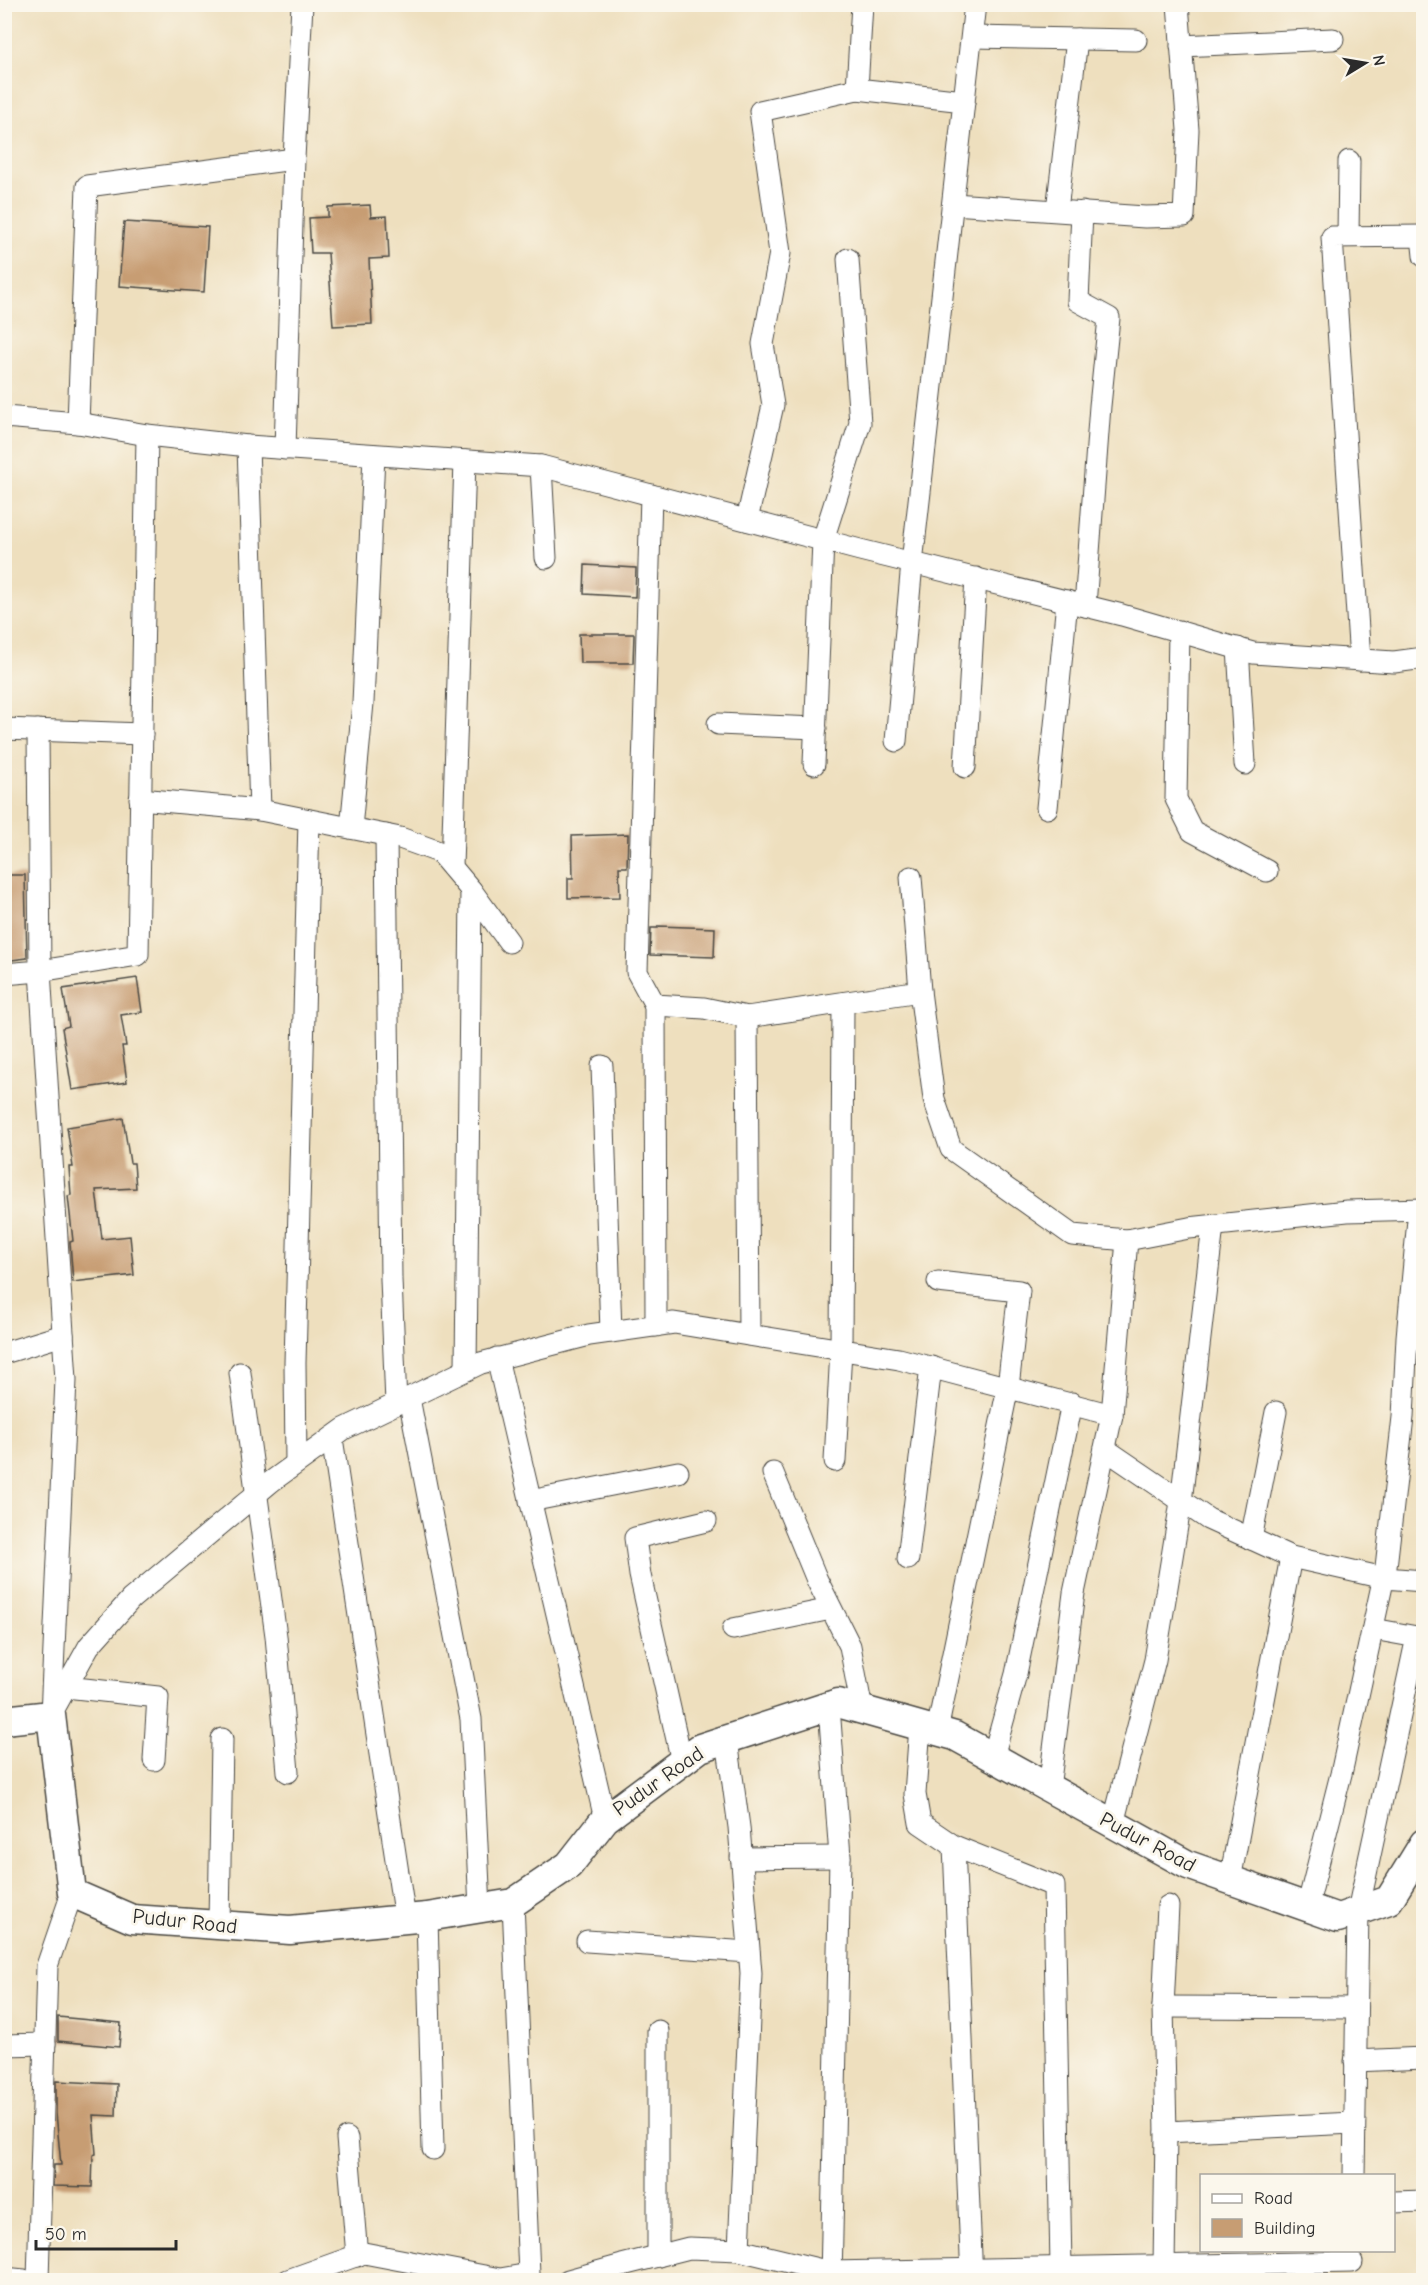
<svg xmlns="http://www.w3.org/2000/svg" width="1428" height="2285" font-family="'Comic Neue',sans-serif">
<rect width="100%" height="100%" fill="#fbf7ec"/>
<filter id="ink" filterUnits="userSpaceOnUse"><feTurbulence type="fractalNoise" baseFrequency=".0167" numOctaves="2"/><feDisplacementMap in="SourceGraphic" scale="12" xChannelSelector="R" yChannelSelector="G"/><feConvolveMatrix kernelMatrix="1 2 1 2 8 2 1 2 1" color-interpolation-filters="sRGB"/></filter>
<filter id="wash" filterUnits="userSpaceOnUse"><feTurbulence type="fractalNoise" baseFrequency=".008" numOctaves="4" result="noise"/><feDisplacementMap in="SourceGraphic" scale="24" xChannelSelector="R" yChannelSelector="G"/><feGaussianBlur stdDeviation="1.35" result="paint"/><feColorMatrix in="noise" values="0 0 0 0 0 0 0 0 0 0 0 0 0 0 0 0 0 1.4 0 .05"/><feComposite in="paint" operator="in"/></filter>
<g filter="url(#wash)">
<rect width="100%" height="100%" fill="#eedfbe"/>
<g id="blocks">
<g fill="#c79d73">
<polygon points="370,205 371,217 387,216 389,258 369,259 372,324 333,326 328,253 311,253 309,218 328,217 328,207"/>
<polygon points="124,222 208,227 204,292 119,286"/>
<polygon points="585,565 636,568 635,597 584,594"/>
<polygon points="579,634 634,634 633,663 580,663"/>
<polygon points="628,834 627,867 619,867 620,897 568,898 568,878 573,878 572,836"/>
<polygon points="4,875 25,875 27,958 4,961"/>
<polygon points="658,926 715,928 714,957 650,955 651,928 658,928"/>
<polygon points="137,978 142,1012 121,1015 126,1046 122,1046 127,1082 72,1090 62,1028 69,1026 63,989"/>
<polygon points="123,1118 130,1163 134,1163 136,1188 96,1190 102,1239 130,1236 134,1275 73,1282 70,1242 73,1241 68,1196 71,1195 69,1167 73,1167 67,1127"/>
<polygon points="58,2017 121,2023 119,2047 58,2041"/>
<polygon points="56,2081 117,2084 116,2116 93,2115 96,2154 93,2155 92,2187 53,2186 54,2165 61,2165 56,2113"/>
</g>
</g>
</g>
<g filter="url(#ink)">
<use href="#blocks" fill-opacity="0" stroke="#484641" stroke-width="1.5"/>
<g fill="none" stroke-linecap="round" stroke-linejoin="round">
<defs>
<g id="street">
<polyline points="862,4 857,89 964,101"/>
<polyline points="972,37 1136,40"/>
<polyline points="1181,46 1333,39"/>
<polyline points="953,204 1145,217 1184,216 1188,130 1178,4"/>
<polyline points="1057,210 1077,39"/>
<polyline points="1082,212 1078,301 1109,318 1100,406 1085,606"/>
<polyline points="1348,236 1349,161"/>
<polyline points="4,417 78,423 147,435 248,446 541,466 860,550 1122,615 1253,653 1394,662 1424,658"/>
<polyline points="78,423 87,186 294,159"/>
<polyline points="248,446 260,810"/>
<polyline points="285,449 294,159 302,4"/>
<polyline points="541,466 546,558"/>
<polyline points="651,495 637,972 655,1005 704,1008 747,1017 920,991"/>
<polyline points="747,520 773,405 763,344 780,253 760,111 857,89"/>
<polyline points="1179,631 1176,799 1192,831 1267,871"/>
<polyline points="1238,648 1245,764"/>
<polyline points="1360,660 1332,237 1422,236 1424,256"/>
<polyline points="718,724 816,728"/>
<polyline points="4,729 142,734"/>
<polyline points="896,741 912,563 975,4"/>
<polyline points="814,764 823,540 860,423 848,259"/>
<polyline points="965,767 976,578"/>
<polyline points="140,799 260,810 400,838 439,852 471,890 509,942"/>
<polyline points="1047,808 1067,601"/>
<polyline points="351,828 363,703 374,455"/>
<polyline points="386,835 391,1279 396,1404"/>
<polyline points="452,867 465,461"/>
<polyline points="911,877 920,991 934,1099 951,1149 1072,1235 1127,1240 1189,1228 1347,1211 1424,1209"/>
<polyline points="4,974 40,971 38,730"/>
<polyline points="655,1005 656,1326"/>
<polyline points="747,1017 749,1335"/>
<polyline points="602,1066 611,1332"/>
<polyline points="4,1353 63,1335"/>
<polyline points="497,1358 605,1819"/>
<polyline points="466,1370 471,890"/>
<polyline points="240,1373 276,1636 288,1772"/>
<polyline points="409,1398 471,1719 480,1908"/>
<polyline points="332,1438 405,1919"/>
<polyline points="1105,1449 1208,1519 1291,1557 1384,1578 1424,1581"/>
<polyline points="835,1461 841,1350 843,1003"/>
<polyline points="296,1463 295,1363 309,820"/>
<polyline points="773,1473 817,1580 850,1646 862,1710"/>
<polyline points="530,1501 678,1472"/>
<polyline points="1251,1539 1276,1412"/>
<polyline points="908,1559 931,1367"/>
<polyline points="733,1629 831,1609"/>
<polyline points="66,1687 158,1697 154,1760"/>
<polyline points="829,1706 840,1857 831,2280"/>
<polyline points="54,1709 89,1646 131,1599 272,1481 344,1429 481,1363 589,1335 674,1323 899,1359 1112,1415"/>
<polyline points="51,1715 66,1380 40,971 138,955 147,435"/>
<polyline points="920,1726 915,1794 920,1823 954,1846"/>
<polyline points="937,1731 1008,1387 1019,1291 938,1282"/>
<polyline points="727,1740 739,1827 751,1973 739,2250"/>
<polyline points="993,1757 1016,1674 1072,1403"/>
<polyline points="682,1762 640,1575 635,1538 706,1521"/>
<polyline points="1049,1788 1074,1593 1112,1415 1127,1240"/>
<polyline points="1113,1824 1155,1660 1181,1502 1213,1226"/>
<polyline points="741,1858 840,1857"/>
<polyline points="1230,1880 1291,1557"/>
<polyline points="1307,1908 1341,1774 1386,1567 1403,1417 1407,1337 1419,1209"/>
<polyline points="427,1917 433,2149"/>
<polyline points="219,1925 222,1739"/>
<polyline points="587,1941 749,1952"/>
<polyline points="1163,2007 1356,2008"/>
<polyline points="658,2031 658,2256"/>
<polyline points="4,2045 45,2044"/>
<polyline points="1355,2061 1424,2058"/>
<polyline points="1166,2132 1354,2123"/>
<polyline points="347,2138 357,2256"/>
<polyline points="1354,2176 1358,1911 1417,1637 1373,1629"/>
<polyline points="1394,2202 1424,2201"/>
<polyline points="1164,2266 1166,2132 1163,2007 1168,1906"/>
<polyline points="4,2278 24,2280"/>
<polyline points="38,2280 47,1966 72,1893"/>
<polyline points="288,2280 364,2253 500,2279 529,2274 513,1903"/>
<polyline points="568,2280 622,2265 689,2248 739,2250 830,2272 1352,2262"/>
<polyline points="972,2280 954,1846 1054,1886 1061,2268"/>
</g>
<polyline id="secondary" points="4,1720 51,1715 72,1893 132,1919 290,1930 427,1917 513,1903 569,1865 605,1819 700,1748 838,1703 955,1736 1188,1865 1338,1918 1389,1900 1424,1843"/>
</defs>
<use href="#street" stroke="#484641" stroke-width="23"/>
<use href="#secondary" stroke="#484641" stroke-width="31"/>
<use href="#street" stroke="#fff" stroke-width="21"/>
<use href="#secondary" stroke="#fff" stroke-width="28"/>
</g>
</g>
<g text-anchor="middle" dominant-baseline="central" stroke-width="6" stroke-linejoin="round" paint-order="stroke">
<g font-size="21" fill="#2b2b2b" stroke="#fbf7ec">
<text transform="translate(658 1781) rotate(-35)">Pudur Road</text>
<text transform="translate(1148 1842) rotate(28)">Pudur Road</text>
<text transform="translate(185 1921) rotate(6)">Pudur Road</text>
</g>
</g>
<rect width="1428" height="2285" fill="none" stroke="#fbf7ec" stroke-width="24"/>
<rect x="1200" y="2174" width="195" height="78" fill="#fbf7ec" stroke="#a8a59f" stroke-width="1.5"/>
<rect x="1212" y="2194" width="30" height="9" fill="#ffffff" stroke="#a8a59f" stroke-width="1.5"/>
<text x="1254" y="2204" font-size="18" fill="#2b2b2b">Road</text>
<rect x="1212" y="2219" width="30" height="18" fill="#c79d73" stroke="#a8a59f" stroke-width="1.5"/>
<text x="1254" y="2234" font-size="18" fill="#2b2b2b">Building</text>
<g transform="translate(1365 63) rotate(79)" stroke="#fbf7ec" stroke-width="4.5" paint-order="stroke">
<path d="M0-4.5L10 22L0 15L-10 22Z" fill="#2b2b2b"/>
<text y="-9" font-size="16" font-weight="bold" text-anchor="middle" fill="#2b2b2b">N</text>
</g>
<path d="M36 2240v9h140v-9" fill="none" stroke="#2b2b2b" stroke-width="3"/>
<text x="45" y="2240" font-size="18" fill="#2b2b2b" stroke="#fbf7ec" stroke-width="4.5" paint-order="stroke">50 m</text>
</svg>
